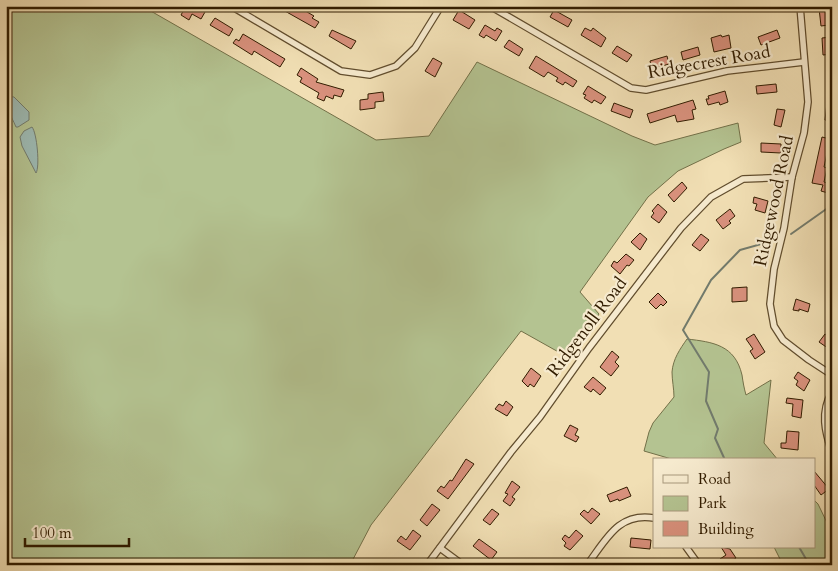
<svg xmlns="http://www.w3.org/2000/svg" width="838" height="571" font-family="Cardo,serif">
<rect width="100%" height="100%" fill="#f1dfb4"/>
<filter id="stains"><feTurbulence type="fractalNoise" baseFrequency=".004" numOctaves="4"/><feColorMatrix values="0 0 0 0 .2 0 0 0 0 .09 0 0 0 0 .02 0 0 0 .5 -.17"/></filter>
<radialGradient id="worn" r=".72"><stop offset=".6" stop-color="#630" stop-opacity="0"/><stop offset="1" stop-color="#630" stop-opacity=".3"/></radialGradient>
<g fill="#b4c391" stroke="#727048">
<polygon points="6,6 142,6 376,140 429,136 477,62 632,136 655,145 738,123 741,142 724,149 678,171 648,197 580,292 599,314 571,359 521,331 371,525 350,565 6,565"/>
<path d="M687,339C713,342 735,345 742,375C743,382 744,388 746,395L771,380L764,443L778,460H675L644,451L649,432L653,423L674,397C674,389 672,380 672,372C673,359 680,349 687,339Z"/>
<polygon points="814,500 818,504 832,533 832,565 783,565 774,547 814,547"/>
</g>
<g fill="#9dbbb5" stroke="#727b6d">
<path d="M6,96L14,97L29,112V120L18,127H16C11,115 6,110 6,96Z"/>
<path d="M32,127C37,133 40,167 36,173L22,146L20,137L24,131Z"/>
</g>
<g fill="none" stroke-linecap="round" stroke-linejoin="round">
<g stroke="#727b6d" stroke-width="2">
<polyline points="791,234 832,205"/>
<polyline points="725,460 715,438 718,429 706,401 709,372 683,330 711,280 740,250 772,241"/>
<polyline points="799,547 806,559 800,565"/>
</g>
</g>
<g fill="#d9917d" stroke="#311c00">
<polygon points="186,6 195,6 205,12 201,19 192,14 189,20 181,15"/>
<polygon points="276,6 293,6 301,11 302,9 314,16 312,18 319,22 315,28"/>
<polygon points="819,8 828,8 829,25 821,26"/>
<polygon points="459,10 475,20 469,29 453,20"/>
<polygon points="554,10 572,20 568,27 550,17"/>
<polygon points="215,18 233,29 229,36 210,25"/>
<polygon points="485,25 495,31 497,28 502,31 496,41 486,35 484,38 479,35"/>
<polygon points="585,28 591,31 593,28 606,38 601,47 581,35"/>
<polygon points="332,30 356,41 351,49 329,36"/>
<polygon points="777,30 780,38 761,45 758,37"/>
<polygon points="243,34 285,59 280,67 254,51 252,55 233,43 236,39 239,41"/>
<polygon points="721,35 722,37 729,35 731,48 714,52 711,38"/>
<polygon points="831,37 832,54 823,55 822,38"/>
<polygon points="509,40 523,49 519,56 504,47"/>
<polygon points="617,46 632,55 627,62 612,53"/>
<polygon points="698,47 700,55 683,60 681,52"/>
<polygon points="536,56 577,81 573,87 565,82 563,85 556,81 558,78 548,72 544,77 529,68"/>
<polygon points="667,56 669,64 652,69 650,61"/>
<polygon points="433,58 442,63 435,77 425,71"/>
<polygon points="301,68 318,79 316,82 344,90 341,97 334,95 333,99 326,96 324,101 317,98 319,93 300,82 302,78 297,75"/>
<polygon points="776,84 777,92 757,94 756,86"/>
<polygon points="588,86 606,97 601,104 594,100 592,103 584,98 586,95 583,94"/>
<polygon points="725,91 728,102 720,105 719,102 708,105 706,99 709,99 708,96"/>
<polygon points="383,92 384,101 375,102 375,108 360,110 360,100 368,99 368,94"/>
<polygon points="828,94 832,94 832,121 825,120"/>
<polygon points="693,100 696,109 692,110 694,119 677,122 675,115 650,123 647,114"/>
<polygon points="614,103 633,110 630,118 611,111"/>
<polygon points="777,109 785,110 781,127 774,125"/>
<polygon points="822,137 830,139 824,167 827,168 824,182 831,184 828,193 821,191 823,185 812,183"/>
<polygon points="761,143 781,144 781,153 761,152"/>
<polygon points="682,182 687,188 674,202 668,195"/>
<polygon points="754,197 768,201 765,213 755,210 757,204 753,203"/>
<polygon points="658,204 667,212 659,223 651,217 654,213 652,211"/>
<polygon points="730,209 735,216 729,221 731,223 723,229 716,220"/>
<polygon points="640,233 647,239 640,250 631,242"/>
<polygon points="701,234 709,240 700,251 692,245"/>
<polygon points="626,254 634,260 629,266 627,265 620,274 611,266 614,261 617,263"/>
<polygon points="747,287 747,301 732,302 732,288"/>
<polygon points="658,293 667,302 663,306 661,304 656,309 649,302"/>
<polygon points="796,299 810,304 808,312 799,309 799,311 793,310"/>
<polygon points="754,334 765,352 755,359 750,351 753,349 746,339"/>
<polygon points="825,334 832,339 832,351 819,342"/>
<polygon points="612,351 619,357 615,362 619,366 611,376 600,367"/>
<polygon points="531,368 541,376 534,387 530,384 528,387 522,381"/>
<polygon points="798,372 810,380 804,391 796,385 798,381 794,378"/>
<polygon points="593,377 606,388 600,395 593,389 591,392 584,387"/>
<polygon points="787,398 803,400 801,418 792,416 793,404 786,403"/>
<polygon points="506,401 513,407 507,416 495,409 499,404 503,406"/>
<polygon points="570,425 578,429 575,435 579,437 576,442 564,436"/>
<polygon points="787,431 799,432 798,450 781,448 781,443 786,443"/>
<polygon points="466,459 474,464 448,499 437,491 441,486 444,488 450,480 452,481"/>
<polygon points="814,471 829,489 821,495 814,485"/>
<polygon points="512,481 520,487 512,497 515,499 510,506 503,501 508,494 505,493"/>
<polygon points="627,487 631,496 619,501 618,499 610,502 607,495"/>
<polygon points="432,504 440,510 427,526 420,520"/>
<polygon points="592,508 600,514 591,524 580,514 584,510 588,513"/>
<polygon points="492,509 499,514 490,525 483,520"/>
<polygon points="413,530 421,536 410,550 397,541 401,536 406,540"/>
<polygon points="576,530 583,536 570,550 564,546 566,543 562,539 565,535 569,538"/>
<polygon points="631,538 651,540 650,549 630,547"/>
<polygon points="479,539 497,552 491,560 473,546"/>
<polygon points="721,547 730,549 736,558 733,560 736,565 724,565 720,559 726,555"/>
</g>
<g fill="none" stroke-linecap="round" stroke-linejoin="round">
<defs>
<g id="street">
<polyline points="231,6 341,71 370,75 396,66 415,48 441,6"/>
<polyline points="490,6 631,88 646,90 727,71 804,62"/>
<polyline points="800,6 808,102 804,133 792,177 784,228 774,269 770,304 774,326 783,340 809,360 832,375"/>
<path d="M832,392C820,412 825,432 832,453"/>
<polyline points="686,547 699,565"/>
<polyline points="440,548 463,565"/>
<polyline points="427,565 511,452 540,417 589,348 681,228 711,197 743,179 792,177"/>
<path d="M587,565C606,540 618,512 654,518"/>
</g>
</defs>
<use href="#street" stroke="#614d2d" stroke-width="8"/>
<use href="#street" stroke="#f6eace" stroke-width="5.5"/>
</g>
<g text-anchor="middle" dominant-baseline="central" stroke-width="4.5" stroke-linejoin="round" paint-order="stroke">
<g font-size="18" fill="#311c00" stroke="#f6eace">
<text transform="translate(709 62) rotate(-10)">Ridgecrest Road</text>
<text transform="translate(774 201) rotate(-78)">Ridgewood Road</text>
<text transform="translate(587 327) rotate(-53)">Ridgenoll Road</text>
</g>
</g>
<rect width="838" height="571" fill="none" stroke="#f1dfb4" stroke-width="25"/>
<rect x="8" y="8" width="823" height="556" fill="none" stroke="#311c00" stroke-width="2.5"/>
<rect x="12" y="12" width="813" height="546" fill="none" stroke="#311c00"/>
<rect x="653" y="458" width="162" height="90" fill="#f6eace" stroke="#a7987c"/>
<rect x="663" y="475" width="25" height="8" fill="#f6eace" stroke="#a7987c"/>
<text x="698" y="484" font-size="15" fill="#311c00">Road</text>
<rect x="663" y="496" width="25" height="15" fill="#b4c391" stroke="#a7987c"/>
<text x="698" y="508" font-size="15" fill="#311c00">Park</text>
<rect x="663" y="521" width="25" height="15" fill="#d9917d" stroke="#a7987c"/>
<text x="698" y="534" font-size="15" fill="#311c00">Building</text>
<path d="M25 538v8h104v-8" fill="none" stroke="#311c00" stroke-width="2.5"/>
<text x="32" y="538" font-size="15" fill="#311c00" stroke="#f6eace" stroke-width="4" paint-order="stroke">100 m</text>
<rect width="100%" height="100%" filter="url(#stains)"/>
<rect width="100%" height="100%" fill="url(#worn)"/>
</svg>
